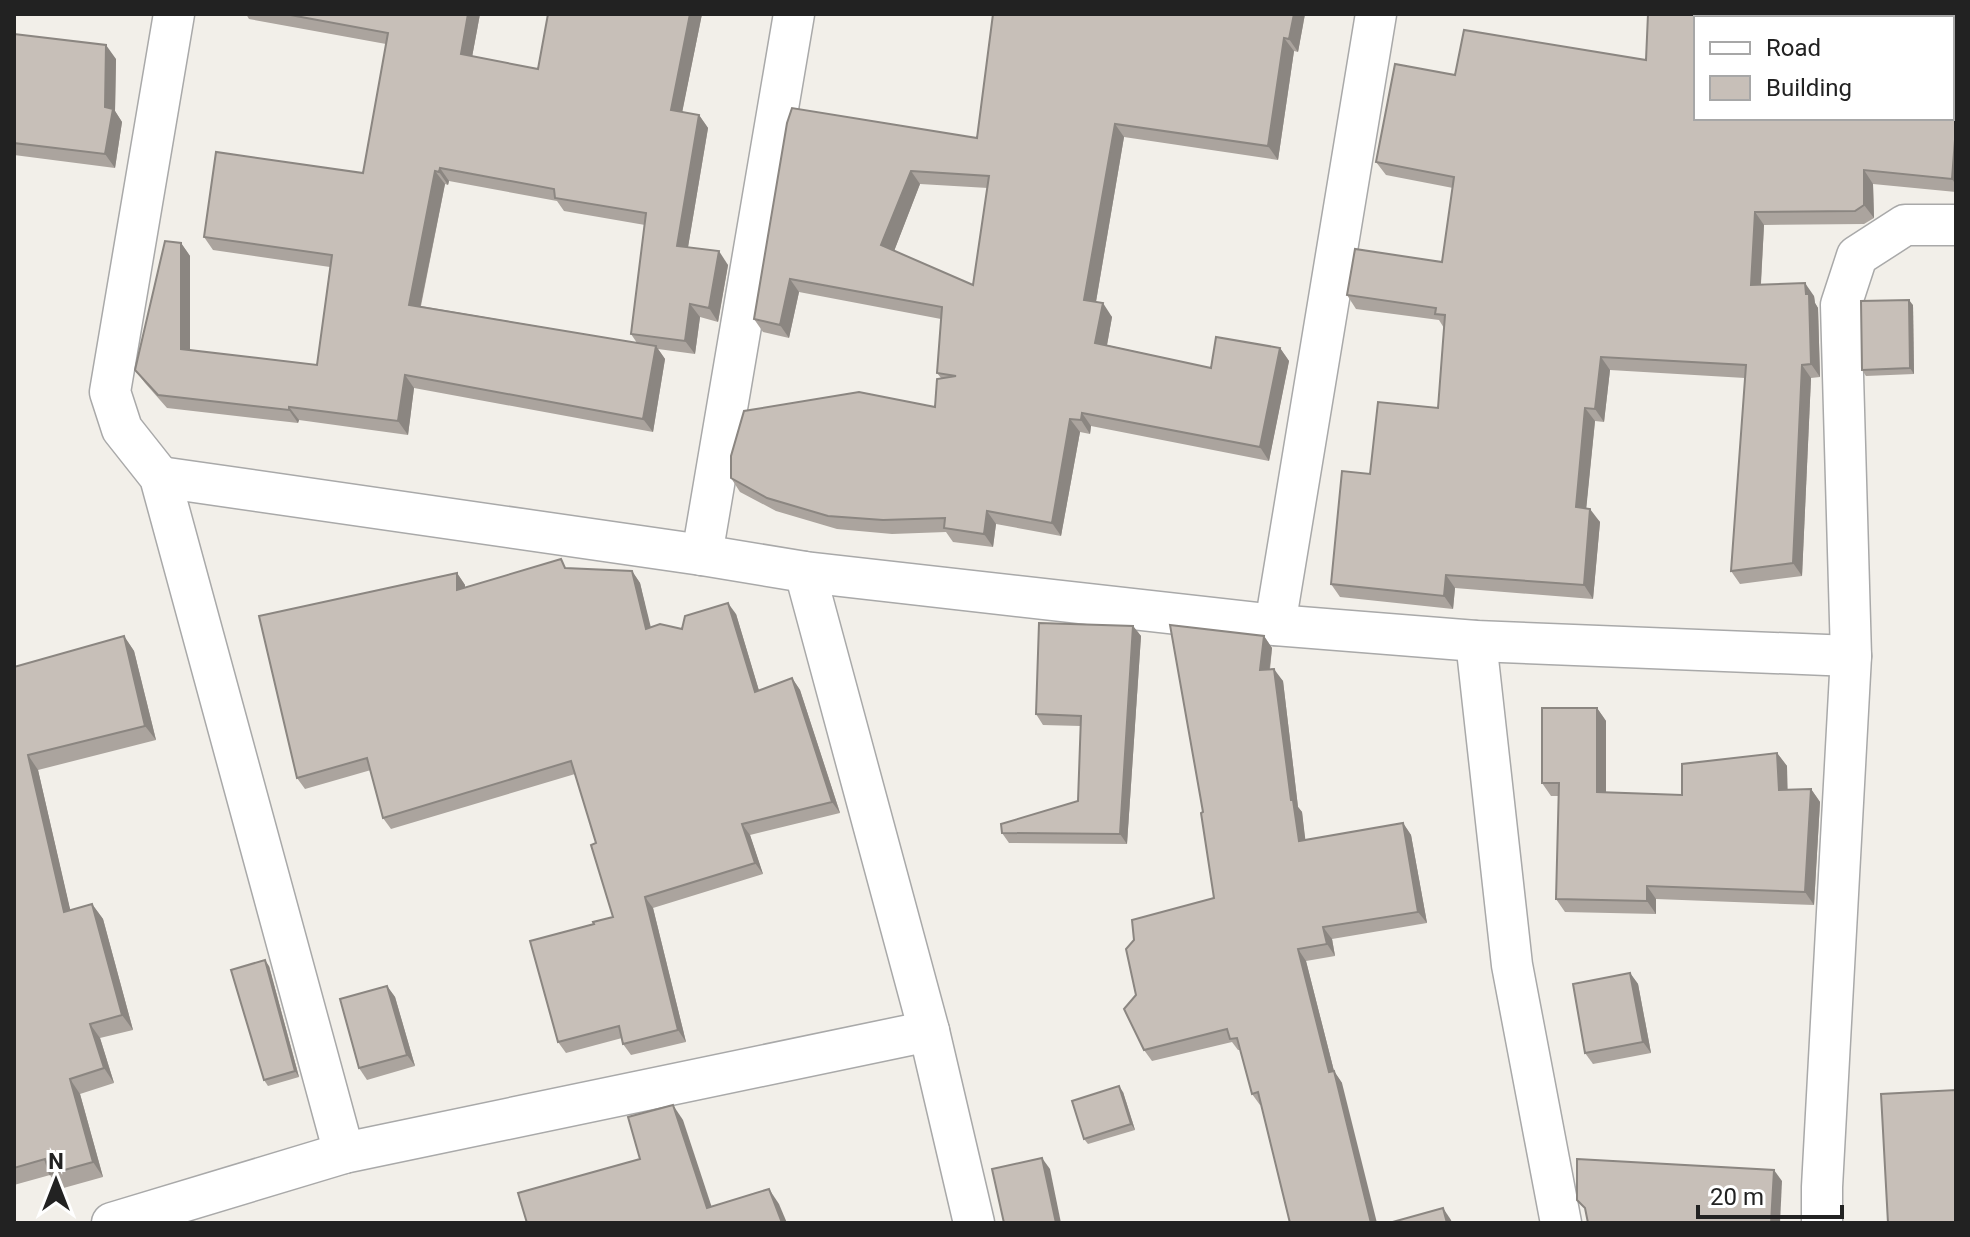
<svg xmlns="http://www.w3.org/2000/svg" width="1970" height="1237" font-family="Roboto,sans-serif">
<rect width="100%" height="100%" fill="#f2efe9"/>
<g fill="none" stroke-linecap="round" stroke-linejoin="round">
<defs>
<g id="minor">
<polyline points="174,14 110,392 122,429 160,477 344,1153"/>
<polyline points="160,477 702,555 805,572 1275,625 1476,641 1851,656"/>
<polyline points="702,555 794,14"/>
<polyline points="805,572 929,1031 974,1223"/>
<polyline points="1275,625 1376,14"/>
<polyline points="1476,641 1512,965 1561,1223"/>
<polyline points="112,1223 344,1153 929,1031"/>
<polyline points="1822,1223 1822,1187 1851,656 1841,305 1857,256 1905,225 1956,225"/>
</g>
</defs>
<use href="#minor" stroke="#a9a9a9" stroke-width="43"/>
<use href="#minor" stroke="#fff" stroke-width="40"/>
</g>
<g fill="#aba49e" fill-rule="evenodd">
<path d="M246,14H480L472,57L538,69L702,14L682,112L699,115L708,128L688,247L728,265L718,322L700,317L695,354L658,349L665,359L653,432L414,388L408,435L299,420L298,423L167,408L145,383L135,370L181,243L190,256V350L317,365L330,267L213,250L204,237L363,173L386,44L249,19ZM449,181L557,201L564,211L645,225L631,334L637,343L421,306L445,184L448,185Z"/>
<path d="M1305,14L1298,52L1294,51L1278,160L1124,137L1096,302L1112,317L1107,345L1211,368L1280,348L1289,361L1269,461L1091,426L1090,434L1080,432L1061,536L996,524L993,547L953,542L946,532L892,534L837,529L776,511L740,492L731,478L935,407L941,378L937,373L941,319L799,292L789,338L763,332L754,319L787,123L977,138ZM920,184L988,188L973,285L894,251Z"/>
<polygon points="1648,14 1734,14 1734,18 1696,18 1696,118 1801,119 1956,82 1956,192 1873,184 1874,218 1864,224 1764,225 1761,284 1814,296 1815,303 1818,308 1820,377 1811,378 1802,576 1740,584 1731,571 1745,378 1610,370 1604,422 1595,421 1586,508 1600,522 1593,599 1455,588 1453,609 1340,597 1331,584 1370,474 1438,408 1444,328 1439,320 1356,309 1347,295 1442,262 1453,188 1386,175 1376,162 1455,75 1646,60"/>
<polygon points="14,34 116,59 115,111 122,122 115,168 14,155"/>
<polygon points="1913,305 1914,374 1866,376 1862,370"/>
<polygon points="568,568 632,571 640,583 650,627 682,629 736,614 759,691 792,678 800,690 840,813 750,835 763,874 653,908 686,1042 631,1055 623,1044 622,1038 566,1053 558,1042 594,924 613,917 596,843 575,774 391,829 383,818 371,770 305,789 297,778 457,573 465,585 465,588"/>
<polygon points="1133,626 1141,636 1127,844 1009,843 1002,833 1078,801 1081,726 1043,725 1036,714"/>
<polygon points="124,636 134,651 156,740 38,770 70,910 92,904 103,919 133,1030 100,1038 114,1083 80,1094 103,1177 60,1189 50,1175 14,1185 14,667"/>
<polygon points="1264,636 1272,648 1270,670 1283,681 1298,807 1302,812 1305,840 1403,823 1411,835 1427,923 1332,939 1335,956 1306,961 1334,1071 1342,1083 1260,1105 1252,1094 1240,1050 1238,1050 1232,1042 1152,1061 1144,1050 1214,898 1203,812"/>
<polygon points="1597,708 1606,721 1606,792 1682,795 1777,753 1787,766 1787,790 1811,789 1820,802 1814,905 1656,899 1656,914 1565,912 1556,899 1559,796 1551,796 1542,783"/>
<polygon points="269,966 299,1077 268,1086 264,1080"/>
<polygon points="1630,973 1638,984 1651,1053 1593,1064 1585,1053"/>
<polygon points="387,986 395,997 415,1066 367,1080 359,1068"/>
<polygon points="1123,1092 1135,1130 1088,1144 1084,1139"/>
</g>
<g fill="#8b8681">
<polygon points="468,14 480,14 470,68 461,54"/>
<polygon points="690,14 702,14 680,123 671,110"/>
<polygon points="1294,14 1305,14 1298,52 1289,39"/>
<rect x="1724" y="14" width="10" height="4"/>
<rect x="1929" y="14" width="9" height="4"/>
<polygon points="1284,38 1294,51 1278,160 1268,146"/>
<polygon points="106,45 116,59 115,111 122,122 115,168 105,154 105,107"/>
<polygon points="699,115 708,128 686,259 677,246"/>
<polygon points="1115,124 1124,137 1094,313 1084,300"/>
<polygon points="1956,126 1956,185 1952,179"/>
<polygon points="440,168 449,181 448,185 439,172"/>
<polygon points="1864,170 1873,184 1874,218 1864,205"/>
<polygon points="435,171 445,184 418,318 409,305"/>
<polygon points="911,171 920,184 891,259 881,245"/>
<polygon points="1755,212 1764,225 1760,298 1751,285"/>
<polygon points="181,243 190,256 190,362 181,349"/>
<polygon points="719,251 728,265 718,322 709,308"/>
<polygon points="790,279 799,292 789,338 780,325"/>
<polygon points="1805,283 1814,296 1815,303 1818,308 1820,377 1811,364"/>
<polygon points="1909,300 1913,305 1914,374 1910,368"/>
<polygon points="1103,303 1112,317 1105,356 1095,343"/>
<polygon points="690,304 700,317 695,354 685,341"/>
<polygon points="656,346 665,359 653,432 643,419"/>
<polygon points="1280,348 1289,361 1269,461 1260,447"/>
<polygon points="1601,357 1610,370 1604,422 1595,409"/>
<polygon points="1802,365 1811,378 1802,576 1793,563"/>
<polygon points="405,375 414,388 408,435 398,421"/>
<polygon points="289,407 299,420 298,423 289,410"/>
<polygon points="1585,408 1595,421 1585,521 1576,507"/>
<polygon points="1082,413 1091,426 1090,434 1081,420"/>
<polygon points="1070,419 1080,432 1061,536 1052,523"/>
<polygon points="1590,509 1600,522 1593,599 1584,585"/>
<polygon points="987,511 996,524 993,547 984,534"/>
<polygon points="632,571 640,583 654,640 646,629"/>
<polygon points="457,573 465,585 465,601 457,590"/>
<polygon points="1446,575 1455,588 1453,609 1444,596"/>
<polygon points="728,603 736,614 763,704 755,692"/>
<polygon points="1133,626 1141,636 1127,844 1120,834"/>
<polygon points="124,636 134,651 156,740 145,726"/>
<polygon points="1264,636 1272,648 1268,682 1260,670"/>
<polygon points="1274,669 1283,681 1298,807 1302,812 1307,853 1299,841 1291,800"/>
<polygon points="792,678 800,690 840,813 832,802"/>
<polygon points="1597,708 1606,721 1606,805 1597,792"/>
<polygon points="1777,753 1787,766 1788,803 1779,790"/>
<polygon points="28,755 38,770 74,926 64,912"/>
<polygon points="1811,789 1820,802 1814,905 1805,892"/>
<polygon points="1403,823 1411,835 1427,923 1418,912"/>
<polygon points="742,824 750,835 763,874 755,863"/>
<polygon points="1647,886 1656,899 1656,914 1647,901"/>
<polygon points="645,897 653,908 686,1042 678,1030"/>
<polygon points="92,904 103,919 133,1030 122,1015"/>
<polygon points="1323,927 1332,939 1335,956 1327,944"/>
<polygon points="1298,949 1306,961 1334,1071 1342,1083 1377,1223 1371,1223 1329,1072"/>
<polygon points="265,960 269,966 299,1077 295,1071"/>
<polygon points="1630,973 1638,984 1651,1053 1643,1042"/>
<polygon points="387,986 395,997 415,1066 407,1055"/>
<polygon points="90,1024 100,1038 114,1083 104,1068"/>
<polygon points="70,1079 80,1094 103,1177 93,1162"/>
<polygon points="1119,1086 1123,1092 1135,1130 1131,1124"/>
<polygon points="673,1105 683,1120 717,1223 707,1208"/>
<polygon points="1042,1158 1050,1169 1061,1223 1056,1223"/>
<polygon points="1774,1170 1782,1181 1780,1223 1771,1223"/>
<polygon points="769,1189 779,1204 787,1223 782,1223"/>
<polygon points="1443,1208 1451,1220 1452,1223 1447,1223"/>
</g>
<g fill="#c7bfb8" stroke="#8b8681" stroke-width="2" fill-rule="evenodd">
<polygon points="285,14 468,14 461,54 538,69 548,14 690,14 671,110 699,115 677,246 719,251 709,308 690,304 685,341 631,334 646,213 555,198 554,189 440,168 439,172 435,171 409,305 656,346 643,419 405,375 398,421 289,407 289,410 158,395 135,370 165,241 181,243 181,349 317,365 332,255 204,237 216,152 363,173 388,33"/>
<path d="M993,14H1294L1289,39L1284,38L1268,146L1115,124L1084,300L1103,303L1095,343L1211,368L1216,337L1280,348L1260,447L1082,413L1081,420L1070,419L1052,523L987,511L984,534L944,528L945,518L883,520L828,516L767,498L731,478V456L744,411L859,392L935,407L937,379L956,376L937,373L942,307L790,279L780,325L754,319L787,123L792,108L977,138ZM911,171L989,176L973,285L881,245Z"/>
<polygon points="1648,14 1724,14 1724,18 1696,18 1696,118 1952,118 1952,82 1956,82 1956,126 1952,179 1864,170 1864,205 1855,211 1755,212 1751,285 1805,283 1806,294 1809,294 1811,364 1802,365 1793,563 1731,571 1746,365 1601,357 1595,409 1585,408 1576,507 1590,509 1584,585 1446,575 1444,596 1331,584 1342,471 1370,474 1378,402 1438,408 1445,315 1435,314 1436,308 1347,295 1355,249 1442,262 1454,177 1376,162 1395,64 1455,75 1464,30 1646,60"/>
<rect x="1799" y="14" width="130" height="4"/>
<polygon points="14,34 106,45 105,107 113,109 105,154 14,143"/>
<polygon points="1909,300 1910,368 1862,370 1861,301"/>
<polygon points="561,559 565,568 632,571 646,629 660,624 682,629 685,616 728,603 755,692 792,678 832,802 742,824 755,863 645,897 678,1030 623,1044 619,1026 558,1042 530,941 594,924 593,922 613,917 591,845 596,843 571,761 383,818 367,758 297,778 259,616 457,573 457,590"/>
<polygon points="1039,623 1133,626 1120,834 1002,833 1001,824 1078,801 1081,716 1036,714"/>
<polygon points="1170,625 1264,636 1260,670 1274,669 1291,800 1293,800 1299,841 1403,823 1418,912 1323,927 1327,944 1298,949 1329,1072 1334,1071 1371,1223 1290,1223 1258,1092 1252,1094 1237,1038 1230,1039 1227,1029 1144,1050 1124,1009 1136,995 1126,949 1134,940 1132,920 1214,898 1201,813 1203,812"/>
<polygon points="124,636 145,726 28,755 64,912 92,904 122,1015 90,1024 104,1068 70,1079 93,1162 50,1174 45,1159 14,1168 14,667"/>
<polygon points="1542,708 1597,708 1597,792 1682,795 1682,764 1777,753 1779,790 1811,789 1805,892 1647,886 1647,901 1556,899 1559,783 1542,783"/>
<polygon points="265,960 295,1071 264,1080 231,970"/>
<polygon points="1630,973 1643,1042 1585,1053 1573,984"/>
<polygon points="387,986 407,1055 359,1068 340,999"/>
<polygon points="1119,1086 1131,1124 1084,1139 1072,1101"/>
<polygon points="1956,1090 1956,1223 1888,1223 1881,1094"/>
<polygon points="673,1105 707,1208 769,1189 782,1223 527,1223 518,1193 640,1159 628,1117"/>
<polygon points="1042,1158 1056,1223 1004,1223 992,1169"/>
<polygon points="1577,1159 1774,1170 1771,1223 1588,1223 1585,1208 1577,1200"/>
<polygon points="1443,1208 1447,1223 1389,1223"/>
</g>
<rect width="1970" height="1237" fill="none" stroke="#222222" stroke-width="32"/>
<rect x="1694" y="16" width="260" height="104" fill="#ffffff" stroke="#a7a7a7" stroke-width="2"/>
<rect x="1710" y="42" width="40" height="12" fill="#ffffff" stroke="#a7a7a7" stroke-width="2"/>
<text x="1766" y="56" font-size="24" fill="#222222">Road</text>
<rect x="1710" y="76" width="40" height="24" fill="#c7bfb8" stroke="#a7a7a7" stroke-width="2"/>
<text x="1766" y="96" font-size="24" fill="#222222">Building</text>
<g transform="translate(56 1181)" stroke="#ffffff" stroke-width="6" paint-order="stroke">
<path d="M0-6L14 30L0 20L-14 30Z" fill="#222222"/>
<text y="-12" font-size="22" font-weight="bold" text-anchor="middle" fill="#222222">N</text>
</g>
<path d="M1698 1205v12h144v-12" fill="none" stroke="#222222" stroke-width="4"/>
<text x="1710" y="1205" font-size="24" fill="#222222" stroke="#ffffff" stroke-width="6" paint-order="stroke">20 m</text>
</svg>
